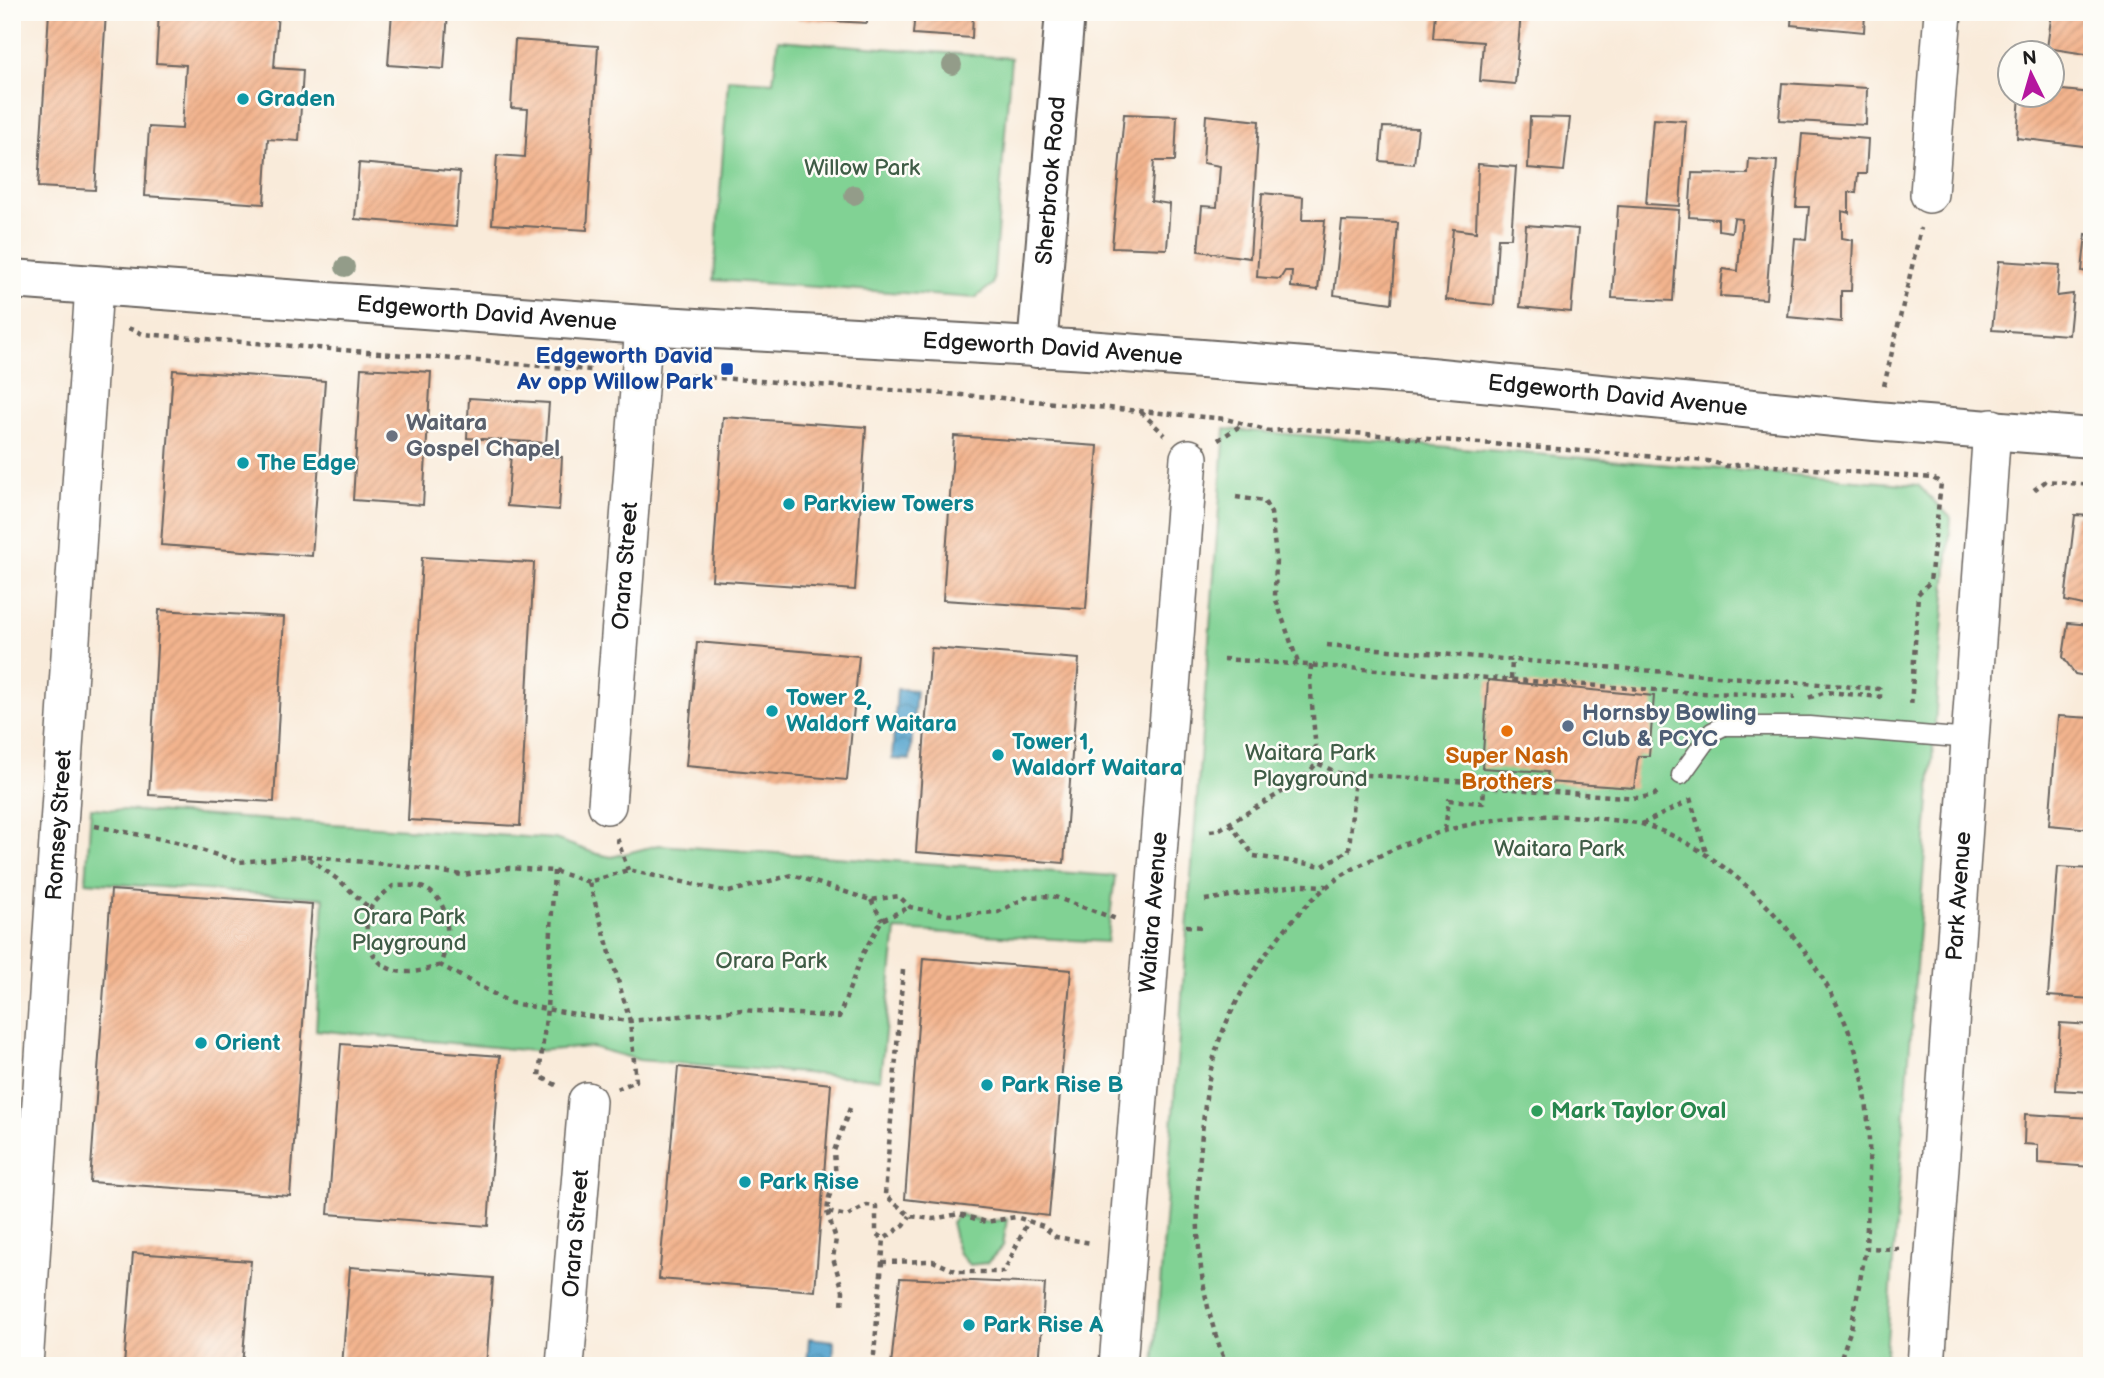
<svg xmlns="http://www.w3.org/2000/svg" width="2104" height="1378" font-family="'Balsamiq Sans',sans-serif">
<defs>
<pattern id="water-waves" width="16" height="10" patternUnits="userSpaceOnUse" patternTransform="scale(1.75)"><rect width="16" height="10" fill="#52a3cd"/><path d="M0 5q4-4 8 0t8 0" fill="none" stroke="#4384a6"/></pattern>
<pattern id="building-hatch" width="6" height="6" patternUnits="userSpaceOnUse" patternTransform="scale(1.75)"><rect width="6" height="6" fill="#f3b48e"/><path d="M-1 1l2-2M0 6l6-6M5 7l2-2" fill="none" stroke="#d09a7a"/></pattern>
</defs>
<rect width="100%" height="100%" fill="#fdfcf7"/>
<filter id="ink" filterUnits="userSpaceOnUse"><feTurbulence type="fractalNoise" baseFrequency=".0143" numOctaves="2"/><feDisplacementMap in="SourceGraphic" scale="14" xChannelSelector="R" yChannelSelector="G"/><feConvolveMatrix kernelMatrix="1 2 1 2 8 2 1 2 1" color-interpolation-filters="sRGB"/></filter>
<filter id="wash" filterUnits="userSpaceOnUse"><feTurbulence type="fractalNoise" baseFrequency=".00686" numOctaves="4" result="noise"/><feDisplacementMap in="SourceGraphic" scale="28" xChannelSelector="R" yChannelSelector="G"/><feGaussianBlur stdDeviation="1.57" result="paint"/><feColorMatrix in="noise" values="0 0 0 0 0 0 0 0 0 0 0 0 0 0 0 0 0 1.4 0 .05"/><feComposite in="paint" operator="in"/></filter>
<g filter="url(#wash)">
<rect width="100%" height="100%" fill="#f9ebda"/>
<g fill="#81d294" stroke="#4e7758" stroke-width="2">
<polygon points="778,40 1011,58 993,284 975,298 714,280 728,79 773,82"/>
<polygon points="1225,429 1918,485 1951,518 1885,1366 1154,1366"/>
<polygon points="91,808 555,839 597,854 612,857 658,845 1115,876 1107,942 896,930 880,1079 639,1060 592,1047 533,1051 316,1030 324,898 86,882"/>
<polygon points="959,1214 985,1222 1007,1219 1003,1246 987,1263 969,1265 958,1252 951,1222"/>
</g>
<g fill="url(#water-waves)" stroke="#376074" stroke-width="2">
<polygon points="897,689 916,690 910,760 892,759"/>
<polygon points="809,1338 834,1341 833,1366 807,1366"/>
</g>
<g id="blocks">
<g fill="url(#building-hatch)">
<polygon points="49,12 106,12 95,190 38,187"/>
<polygon points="159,12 278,12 274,68 303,70 299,141 268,139 264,204 145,196 149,127 182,129 186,65 156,63"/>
<polygon points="392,12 448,12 444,69 388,65"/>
<polygon points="798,12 868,12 867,23 797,19"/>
<polygon points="915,12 973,12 972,38 913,34"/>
<polygon points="1435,12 1521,12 1515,84 1480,81 1483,42 1433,38"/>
<polygon points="1792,12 1865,12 1864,32 1791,25"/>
<polygon points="2052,12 2092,12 2092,55 2047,48"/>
<polygon points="515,40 598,46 587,230 492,224 497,155 525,157 528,109 511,108"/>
<polygon points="1782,83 1867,88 1866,125 1779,120"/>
<polygon points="2052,89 2092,93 2092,147 2017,138 2020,94 2052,94"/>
<polygon points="1124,114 1177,116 1175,161 1154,161 1151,201 1170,204 1167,249 1112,247"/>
<polygon points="1206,115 1259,121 1250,258 1198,251 1202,206 1217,207 1220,166 1203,163"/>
<polygon points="1530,117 1570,118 1564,171 1528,168"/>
<polygon points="1653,119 1686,121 1680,206 1646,204"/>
<polygon points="1383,127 1418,128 1414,164 1380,161"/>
<polygon points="1802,134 1868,139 1866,174 1858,174 1856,193 1849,192 1849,213 1842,211 1842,238 1853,240 1851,291 1841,291 1841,322 1788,317 1795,238 1806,239 1809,207 1796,207"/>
<polygon points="1749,159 1777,161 1766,299 1720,296 1723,269 1738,271 1742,219 1734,218 1732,232 1718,230 1718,219 1689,217 1692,173 1748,174"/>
<polygon points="359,163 460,172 456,227 355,219"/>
<polygon points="1478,164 1516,167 1511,238 1498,238 1494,305 1446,300 1453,229 1476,232"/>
<polygon points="1262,193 1303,197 1302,220 1325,220 1318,290 1291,287 1292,271 1285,271 1280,279 1257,277"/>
<polygon points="1618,206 1679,210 1673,301 1612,298"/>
<polygon points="1342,221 1398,223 1392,303 1334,295"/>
<polygon points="1526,225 1578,229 1571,312 1520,307"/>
<polygon points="2086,234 2092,235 2092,273 2082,271"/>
<polygon points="1999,261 2060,265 2057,296 2073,294 2069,335 1992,330"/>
<polygon points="361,368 431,372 423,505 353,500"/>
<polygon points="173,370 325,381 312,556 161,545"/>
<polygon points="469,398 549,403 546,443 467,438"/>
<polygon points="723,417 866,427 855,590 712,580"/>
<polygon points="954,436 1098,446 1086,609 943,600"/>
<polygon points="511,454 562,457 559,510 507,506"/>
<polygon points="2075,515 2092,516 2092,607 2065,601"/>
<polygon points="422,557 534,563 520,826 408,820"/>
<polygon points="159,610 284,617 274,802 149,795"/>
<polygon points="2068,623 2092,625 2092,677 2075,674 2063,657"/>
<polygon points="697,642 859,656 847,780 686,766"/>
<polygon points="931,648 1079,659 1064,863 916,852"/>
<polygon points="1488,680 1654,696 1649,756 1638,756 1634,788 1548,782 1547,772 1482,768"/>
<polygon points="2058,716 2092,718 2092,829 2049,825"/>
<polygon points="2058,867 2092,869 2092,999 2048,996"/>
<polygon points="111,890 312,904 290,1196 90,1182"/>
<polygon points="923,958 1071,970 1049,1216 905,1199"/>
<polygon points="2060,1023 2092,1025 2092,1092 2056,1090"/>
<polygon points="341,1044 500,1056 488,1226 328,1214"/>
<polygon points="678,1067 831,1084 815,1291 659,1279"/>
<polygon points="2025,1114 2092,1118 2092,1167 2038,1163 2038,1145 2024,1144"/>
<polygon points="133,1253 251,1261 242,1366 124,1366"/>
<polygon points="350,1267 493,1278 486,1366 342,1366"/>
<polygon points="900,1278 1045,1284 1039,1366 891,1366"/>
</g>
</g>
</g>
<g filter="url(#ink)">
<use href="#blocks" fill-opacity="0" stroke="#69645e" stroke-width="2"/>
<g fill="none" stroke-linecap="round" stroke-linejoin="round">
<defs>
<polyline id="service" points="1681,775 1712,732 1724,726 1809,726 1971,739"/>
<g id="minor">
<polyline points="1929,194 1943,12"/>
<path id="s1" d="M607,805L644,325"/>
<path id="s2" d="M24,1366L94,285"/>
<path id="s3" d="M565,1366L587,1101"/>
<path id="s4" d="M1118,1366L1189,458"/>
<path id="s5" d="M1926,1366L1992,428"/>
</g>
<g id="secondary">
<path id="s6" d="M12,279L644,325L1087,350L1420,376L1875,421L2092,438"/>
<path id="s7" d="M1037,348L1065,12"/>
</g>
</defs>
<use href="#service" stroke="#69645e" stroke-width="21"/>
<use href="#minor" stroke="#69645e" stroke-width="40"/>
<use href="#secondary" stroke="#69645e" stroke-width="42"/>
<g stroke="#69645e" stroke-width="4.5" stroke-dasharray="5 5" stroke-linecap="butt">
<polyline points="128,328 143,334 591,370"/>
<polyline points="690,376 990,397 1226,419 1269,431 1303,429 1708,461 1727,466 1748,464 1933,478 1941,483 1930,582 1918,594 1911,708"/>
<polyline points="1884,386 1921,228"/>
<polyline points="1141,412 1165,435"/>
<polyline points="1218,440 1240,426"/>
<polyline points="2034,490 2046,481 2092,485"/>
<polyline points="1236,497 1264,501 1271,513 1276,557 1275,597 1298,663"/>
<polyline points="1327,645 1880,689 1880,697 1826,692 1808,698"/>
<polyline points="1223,659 1697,693 1756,694 1795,697"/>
<polyline points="1311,665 1310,681 1317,763 1338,773 1470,782 1484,786"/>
<polyline points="1511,679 1512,660"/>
<polyline points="1690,798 1707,856"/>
<polyline points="1230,824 1254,856 1323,866 1349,850 1355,775"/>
<polyline points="1642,824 1687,802"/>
<polyline points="95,826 176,842 239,862 306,856 341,882 370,909"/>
<polyline points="1445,830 1449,800 1483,803 1484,787 1639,798 1654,795 1660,790"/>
<polyline points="1210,831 1218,830 1302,780 1317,763"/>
<polyline points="617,838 628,870"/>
<polyline points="307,856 402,866 462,875 509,868 554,871 589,882"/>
<polyline points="554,871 547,1009 539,1076 558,1086"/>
<polyline points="871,900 882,920"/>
<polyline points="1205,900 1301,885 1326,886"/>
<polyline points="1186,926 1203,927"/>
<path d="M440,965C411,976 379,978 368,942C366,933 366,918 370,909C374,901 386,892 393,886C403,886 417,884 426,889C453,903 450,942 440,965L511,1003L587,1016L630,1021L742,1010L839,1017L862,955L882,920L910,907"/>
<polyline points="903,970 885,1195 910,1216 933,1219 959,1214 986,1222 1016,1217 1043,1226 1056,1237 1091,1243"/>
<polyline points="617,1089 636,1081 630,1021 589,882 628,870 729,892 792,875 871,900 899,896 910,907 949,915 998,912 1027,897 1052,896 1119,920"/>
<polyline points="850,1108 834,1151 836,1180 829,1197 827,1212 847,1216 867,1205 876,1206 876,1234 884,1239"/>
<polyline points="827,1212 836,1239 833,1258 843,1291 842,1306"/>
<polyline points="882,1262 933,1261 958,1272 1004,1272 1028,1221"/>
<polyline points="873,1366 884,1239 904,1225 910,1216"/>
<path d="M1227,1366C1198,1296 1194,1231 1200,1156C1203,1124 1205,1092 1213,1061C1228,1001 1281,923 1329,885C1344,873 1360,865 1377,857C1448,822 1526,809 1604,819C1618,821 1632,821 1645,825C1735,853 1819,950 1851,1037C1876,1106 1869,1176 1866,1248L1899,1249"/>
<polyline points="1838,1366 1851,1329 1866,1248"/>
</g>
<use href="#service" stroke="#fff" stroke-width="18"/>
<use href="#minor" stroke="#fff" stroke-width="37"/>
<use href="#secondary" stroke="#fff" stroke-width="38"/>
</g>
<g fill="#939c89">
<circle cx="952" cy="65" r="10"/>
<circle cx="854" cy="195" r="10"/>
<circle cx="345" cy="267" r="10"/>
</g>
</g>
<g fill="#0f9aa8" stroke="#fdfcf7" stroke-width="2.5">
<circle cx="243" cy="99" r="7"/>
<circle cx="243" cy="463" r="7"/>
<circle cx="789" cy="504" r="7"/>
<circle cx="772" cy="711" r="7"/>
<circle cx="998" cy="755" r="7"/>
<circle cx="201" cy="1043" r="7"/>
<circle cx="987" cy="1085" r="7"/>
<circle cx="745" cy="1182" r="7"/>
<circle cx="969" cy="1325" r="7"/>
</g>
<rect fill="#1a4fb4" stroke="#fdfcf7" stroke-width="2.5" x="720" y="362" width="14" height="14" rx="3.5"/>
<circle fill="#6b7280" stroke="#fdfcf7" stroke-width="2.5" cx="392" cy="436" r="7"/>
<circle fill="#5c6f8a" stroke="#fdfcf7" stroke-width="2.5" cx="1568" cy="726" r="7"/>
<circle fill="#e8710a" stroke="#fdfcf7" stroke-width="2.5" cx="1507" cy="731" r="7"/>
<circle fill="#2e9e5b" stroke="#fdfcf7" stroke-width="2.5" cx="1537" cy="1111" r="7"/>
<g text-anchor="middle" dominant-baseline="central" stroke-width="5" stroke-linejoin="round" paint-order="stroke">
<g font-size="23" font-weight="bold" fill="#0d838f" stroke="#fdfcf7" text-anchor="start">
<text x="257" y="99">Graden</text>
<text x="257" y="463">The Edge</text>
<text x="803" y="504">Parkview Towers</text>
<text x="786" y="698">Tower 2,<tspan x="786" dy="26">Waldorf Waitara</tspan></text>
<text x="1012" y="742">Tower 1,<tspan x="1012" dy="26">Waldorf Waitara</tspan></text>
<text x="215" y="1043">Orient</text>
<text x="1001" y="1085">Park Rise B</text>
<text x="759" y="1182">Park Rise</text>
<text x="983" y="1325">Park Rise A</text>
</g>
<g font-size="23" fill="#3f5c46" stroke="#fdfcf7">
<text x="862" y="168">Willow Park</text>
<text x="1310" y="753">Waitara Park<tspan x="1310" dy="26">Playground</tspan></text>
<text x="1559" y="849">Waitara Park</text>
<text x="409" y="917">Orara Park<tspan x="409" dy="26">Playground</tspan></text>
<text x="771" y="961">Orara Park</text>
</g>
<g font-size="23" fill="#1c1c1c" stroke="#fdfcf7">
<text stroke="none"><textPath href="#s7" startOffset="168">Sherbrook Road</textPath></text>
<text stroke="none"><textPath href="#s6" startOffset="476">Edgeworth David Avenue</textPath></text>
<text stroke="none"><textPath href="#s6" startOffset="1043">Edgeworth David Avenue</textPath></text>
<text stroke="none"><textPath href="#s6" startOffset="1610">Edgeworth David Avenue</textPath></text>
<text stroke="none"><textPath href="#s1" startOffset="240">Orara Street</textPath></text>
<text stroke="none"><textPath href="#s2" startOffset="542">Romsey Street</textPath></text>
<text stroke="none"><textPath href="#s5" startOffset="471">Park Avenue</textPath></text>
<text stroke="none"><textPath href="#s4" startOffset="455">Waitara Avenue</textPath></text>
<text stroke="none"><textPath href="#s3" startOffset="133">Orara Street</textPath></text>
</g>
<g font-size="23" font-weight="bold" fill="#164399" stroke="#fdfcf7" text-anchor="end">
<text x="713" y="356">Edgeworth David<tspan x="713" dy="26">Av opp Willow Park</tspan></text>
</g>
<g font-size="23" font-weight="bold" fill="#5b616d" stroke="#fdfcf7" text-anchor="start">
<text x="406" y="423">Waitara<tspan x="406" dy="26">Gospel Chapel</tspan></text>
</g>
<g font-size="23" font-weight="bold" fill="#4e5e75" stroke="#fdfcf7" text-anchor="start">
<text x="1582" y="713">Hornsby Bowling<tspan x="1582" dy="26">Club &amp; PCYC</tspan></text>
</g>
<g font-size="23" font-weight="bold" fill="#c56008" stroke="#fdfcf7">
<text x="1507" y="756">Super Nash<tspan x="1507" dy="26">Brothers</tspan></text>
</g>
<g font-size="23" font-weight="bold" fill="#27864d" stroke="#fdfcf7" text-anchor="start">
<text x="1551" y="1111">Mark Taylor Oval</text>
</g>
</g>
<rect width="2104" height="1378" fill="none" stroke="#fdfcf7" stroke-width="42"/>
<g transform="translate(2031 74) rotate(355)"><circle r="33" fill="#fdfcf7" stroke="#a3a29f" stroke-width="2"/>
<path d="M0-5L12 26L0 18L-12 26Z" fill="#b5179e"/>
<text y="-10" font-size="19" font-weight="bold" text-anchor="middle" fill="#1c1c1c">N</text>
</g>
</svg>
